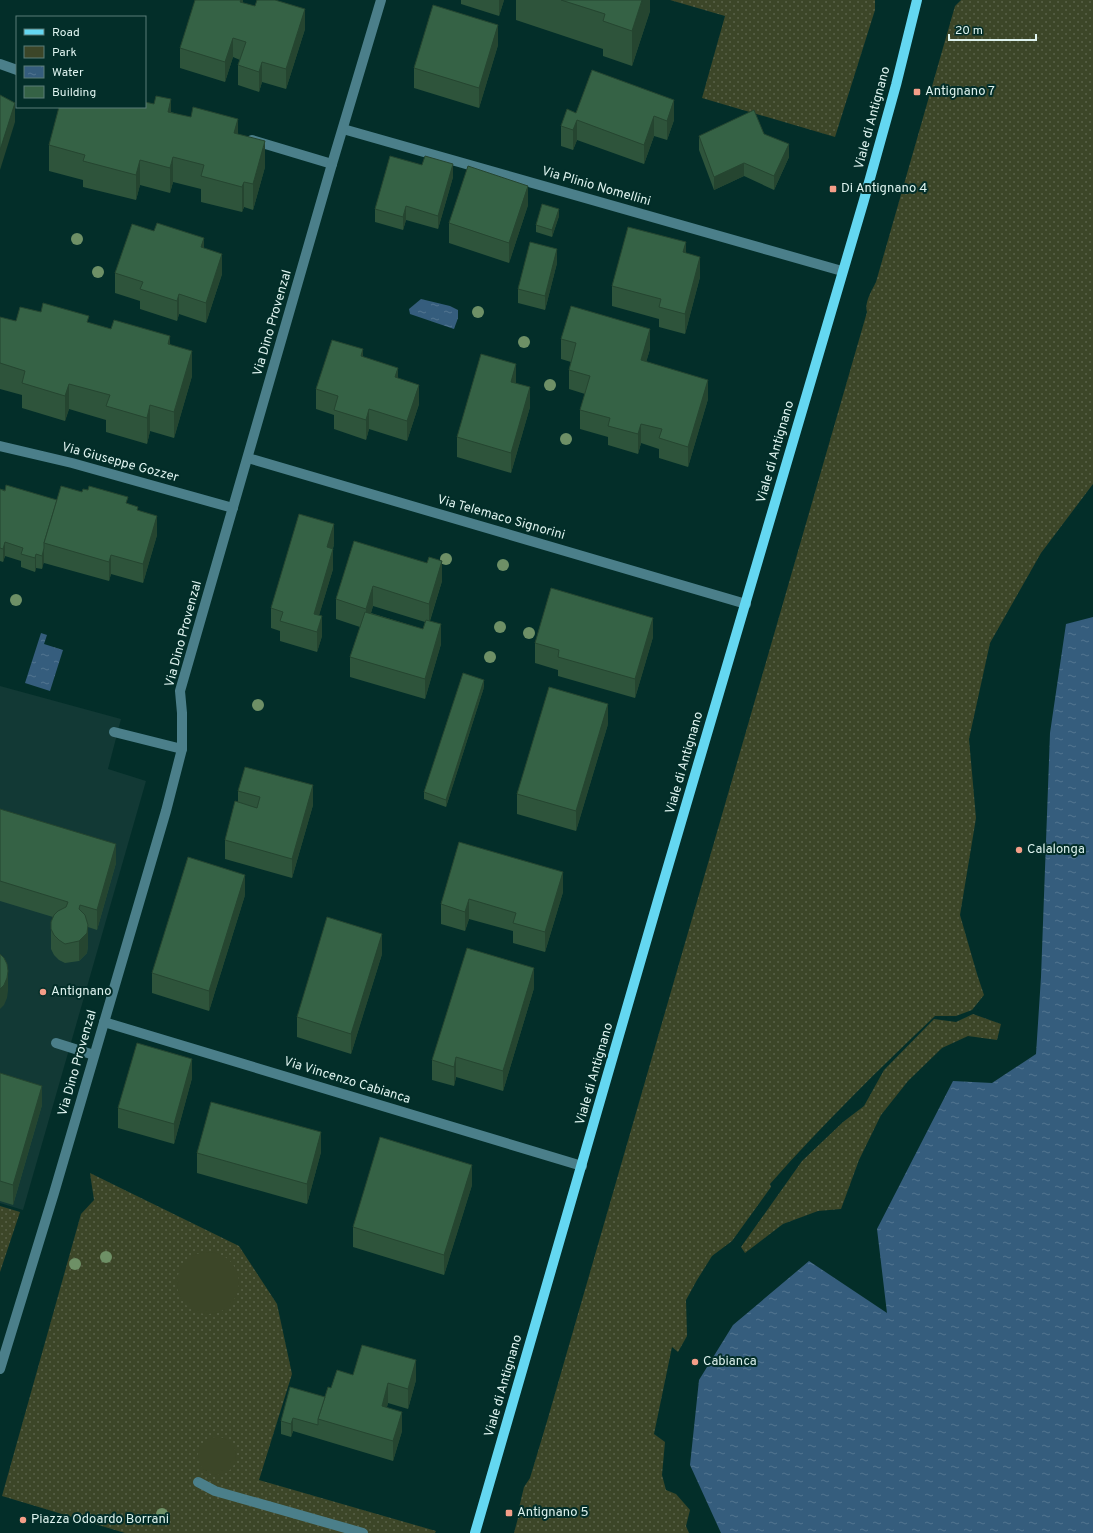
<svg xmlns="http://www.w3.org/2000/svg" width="1093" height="1533" font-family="Overpass,sans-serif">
<defs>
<pattern id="green-dots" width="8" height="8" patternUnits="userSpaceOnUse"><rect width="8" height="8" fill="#3c4628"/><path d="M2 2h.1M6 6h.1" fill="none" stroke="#586148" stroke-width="1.8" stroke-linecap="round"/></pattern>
<pattern id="water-ripples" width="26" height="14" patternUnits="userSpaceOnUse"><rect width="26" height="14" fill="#355d7d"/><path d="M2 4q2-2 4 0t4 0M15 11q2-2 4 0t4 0" fill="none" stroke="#527590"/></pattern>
</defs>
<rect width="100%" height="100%" fill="#032e29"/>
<polygon fill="#123935" points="0,686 121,719 108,769 146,781 23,1210 0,1203"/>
<g fill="url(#green-dots)">
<polygon points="670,0 875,0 875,10 835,137 702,98 725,16"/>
<path d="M961,0H1093V484L1041,553L990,643L969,739L976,818L960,915L977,974L984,995L972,1010L956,1016H935C878,1070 822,1125 770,1184L771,1187L732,1241L712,1256L697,1280L686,1300L687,1336L678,1352L672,1347L654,1434L665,1442L662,1475L666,1490L676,1494L690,1510L686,1526L689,1533H514L518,1518V1512L524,1487L530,1478L548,1418L867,312C864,303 872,290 876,282L955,6Z"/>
<polygon points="973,1014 1001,1024 997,1040 968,1036 942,1048 908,1081 881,1115 859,1160 841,1209 818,1211 783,1224 745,1253 741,1247 802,1161 843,1122 864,1106 884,1070 934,1019 956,1022"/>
<polygon points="90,1173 239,1246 277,1304 292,1374 259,1480 436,1531 435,1533 125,1533 2,1496 81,1214 94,1200"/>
<polygon points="0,1206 20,1212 0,1272"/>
</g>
<g fill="#3c4628">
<circle cx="208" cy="1283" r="31"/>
<circle cx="217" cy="1456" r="19"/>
</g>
<g fill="url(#water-ripples)">
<polygon points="421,299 450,306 458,310 458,318 454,329 410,314 409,309"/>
<polygon points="1093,617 1093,1533 721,1533 690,1465 699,1380 733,1325 809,1261 887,1313 877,1229 953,1081 992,1083 1036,1054 1041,977 1050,733 1066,624"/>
<polygon points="41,633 47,635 44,644 63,650 50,691 25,683"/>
</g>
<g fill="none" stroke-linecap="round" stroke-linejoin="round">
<g stroke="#4b7f8a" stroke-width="10">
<polyline points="0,64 17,70"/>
<polyline points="343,129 842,271"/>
<polyline points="252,140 332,164"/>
<polyline points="0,446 72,463 233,508"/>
<polyline points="248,458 746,604"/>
<polyline points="114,732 182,749"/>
<polyline points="104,1022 582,1166"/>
<polyline points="56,1043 94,1055"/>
<polyline points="0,1369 54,1193 166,811 182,749 182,713 180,691 332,164 381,0"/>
<polyline points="198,1482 215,1491 363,1533"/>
</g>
<polyline stroke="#64d7f1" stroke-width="10" points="475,1533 659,897 864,200 896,85 917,0"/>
</g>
<g fill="#6e9066">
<circle cx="77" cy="239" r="6"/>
<circle cx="98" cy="272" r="6"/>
<circle cx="478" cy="312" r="6"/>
<circle cx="524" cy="342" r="6"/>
<circle cx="550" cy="385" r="6"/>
<circle cx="566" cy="439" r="6"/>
<circle cx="446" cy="559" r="6"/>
<circle cx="503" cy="565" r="6"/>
<circle cx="16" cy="600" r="6"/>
<circle cx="500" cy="627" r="6"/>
<circle cx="529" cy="633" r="6"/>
<circle cx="490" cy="657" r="6"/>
<circle cx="258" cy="705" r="6"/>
<circle cx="106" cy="1257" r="6"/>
<circle cx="75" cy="1264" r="6"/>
<circle cx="162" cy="1514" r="6"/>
</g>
<g fill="#2e543b" fill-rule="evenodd">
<polygon points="243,0 243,3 305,29 286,89 262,82 259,92 238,85 238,65 240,60 233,57 225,82 180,68 180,48"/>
<polygon points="461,0 504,0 499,16 461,4"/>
<polygon points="516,0 650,0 650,11 632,66 603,56 603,49 516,20"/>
<polygon points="498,45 479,108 414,88 414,68"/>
<polygon points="592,70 674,120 667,140 654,136 644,164 577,140 573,150 561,146 561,126 576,113"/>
<polygon points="171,112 238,134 265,167 253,210 244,207 242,212 201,202 201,189 173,182 170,193 140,185 136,200 83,187 83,180 49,171 49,145"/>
<polygon points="764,134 789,157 774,190 744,176 714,190 699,150 699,136"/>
<polygon points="422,165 453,177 438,229 406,220 403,230 375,222 375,209"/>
<polygon points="528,205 509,263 449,243 449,223"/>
<polygon points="559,216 552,237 536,232 536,225"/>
<polygon points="204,248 222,274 206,323 179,314 177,321 140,309 140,301 115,293 115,273"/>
<polygon points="686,253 700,277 685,334 659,327 659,319 612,306 612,286"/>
<polygon points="557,263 545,310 518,303 518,289"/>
<polygon points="41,312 89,323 170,344 192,376 174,438 150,431 147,444 106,432 106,420 69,409 65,421 22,408 22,395 0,389 0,318 16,321"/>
<polygon points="561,339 650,349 646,362 708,399 688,467 659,458 659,449 641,443 638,454 608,445 608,437 580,429 580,410 585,394 569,389 569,370 571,362 561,359"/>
<polygon points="363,357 398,378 419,404 407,441 369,429 366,440 334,429 334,415 316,409 316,389"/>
<polygon points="516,383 530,407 511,473 457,457 457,437"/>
<polygon points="0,489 57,500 82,492 128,504 138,510 157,535 143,583 111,574 109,581 44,563 44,561 42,569 36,568 35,572 21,567 21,561 5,556 3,562 0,561"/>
<path d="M354,541L442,581L430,621L441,644L425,699L350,677V657L360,627L336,619V599ZM373,606L425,622L423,629L371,613Z"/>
<polygon points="334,544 333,549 333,569 319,615 322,636 317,652 280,641 280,631 271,628 271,608"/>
<polygon points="653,637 635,698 558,676 558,670 535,663 535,643"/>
<polygon points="484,687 446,807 424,799 424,792"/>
<polygon points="608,724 576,831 517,814 517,794"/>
<polygon points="238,791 313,805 292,878 225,859 225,840 238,802"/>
<polygon points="0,809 116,863 97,930 88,927 88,945 87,953 79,961 65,963 59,960 54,955 51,949 51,922 53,917 0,901"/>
<polygon points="459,842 563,892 545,952 513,943 513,931 469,919 465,931 441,924 441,904"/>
<polygon points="245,895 209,1011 152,993 152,973"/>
<polygon points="382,954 351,1054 297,1037 297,1017"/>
<polygon points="534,988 503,1091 456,1077 454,1086 432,1080 432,1060"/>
<polygon points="0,1073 42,1105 13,1205 0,1201"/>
<polygon points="192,1078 174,1144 118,1128 118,1108"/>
<polygon points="321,1152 307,1204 197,1173 197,1153"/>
<polygon points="472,1185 444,1275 353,1247 353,1227"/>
<polygon points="353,1375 416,1380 408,1409 388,1403 387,1407 402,1431 393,1461 293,1431 291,1437 281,1434 281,1421 325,1397 331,1388"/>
</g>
<g fill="#254530">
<polygon points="241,0 243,0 243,12 240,2"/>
<polygon points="499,0 504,0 499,16"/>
<polygon points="642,0 650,0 650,11 632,66 632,31"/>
<polygon points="305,9 305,29 286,89 286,69"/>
<polygon points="498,25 498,45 479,108 479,88"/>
<polygon points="233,38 233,57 225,82 225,62"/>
<polygon points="262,62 262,82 259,92 259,72"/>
<polygon points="171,99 171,125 168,112"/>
<polygon points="674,100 674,120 667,140 667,121"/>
<polygon points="15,103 15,122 0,170 0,150"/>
<polygon points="654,116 654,136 644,164 644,145"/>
<polygon points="238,119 238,144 234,133"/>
<polygon points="577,120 577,140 573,150 573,130"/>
<polygon points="265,141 265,167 253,210 253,184"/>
<polygon points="789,144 789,157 774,190 774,176"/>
<polygon points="173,157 173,182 170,193 170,168"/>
<polygon points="140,160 140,185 136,200 136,175"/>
<polygon points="744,163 744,176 714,190 714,177"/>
<polygon points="453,164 453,177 438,229 438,216"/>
<polygon points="244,182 244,207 242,212 242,187"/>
<polygon points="528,186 528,205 509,263 509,243"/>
<polygon points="406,206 406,220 403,230 403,217"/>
<polygon points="559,209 559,216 552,237 552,230"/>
<polygon points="204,238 204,258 201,247"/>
<polygon points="686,242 686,262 683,252"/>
<polygon points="557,249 557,263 545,310 545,296"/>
<polygon points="222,254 222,274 206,323 206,303"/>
<polygon points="700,257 700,277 685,334 685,314"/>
<polygon points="179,294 179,314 177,321 177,301"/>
<polygon points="650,329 650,349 641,380 641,360"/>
<polygon points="170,336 170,362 168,344"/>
<polygon points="363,349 363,369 361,356"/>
<polygon points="192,351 192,376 174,438 174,412"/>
<polygon points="516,364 516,384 511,382"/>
<polygon points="398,368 398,387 395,377"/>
<polygon points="708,380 708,399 688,467 688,447"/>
<polygon points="69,384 69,409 65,421 65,396"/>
<polygon points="419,385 419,404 407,441 407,421"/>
<polygon points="530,387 530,407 511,473 511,453"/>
<polygon points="150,405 150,431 147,444 147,418"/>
<polygon points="369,409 369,429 366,440 366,420"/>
<polygon points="641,424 641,443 638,454 638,434"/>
<polygon points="157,516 157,535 143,583 143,564"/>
<polygon points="334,524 334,544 327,567 327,547"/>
<polygon points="5,542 5,556 3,562 3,549"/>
<polygon points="44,548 44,561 42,569 42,556"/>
<polygon points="333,549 333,569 314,632 314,614"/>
<polygon points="36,554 36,568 35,572 35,558"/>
<polygon points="111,555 111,574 109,581 109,562"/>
<polygon points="442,561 442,581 429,623 429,604"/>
<polygon points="373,586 373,606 366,629 366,609"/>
<polygon points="322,616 322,636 317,652 317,632"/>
<polygon points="653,618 653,637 635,698 635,679"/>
<polygon points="441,624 441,644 425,699 425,679"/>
<polygon points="484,680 484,687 446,807 446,800"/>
<polygon points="608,704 608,724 576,831 576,811"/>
<polygon points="313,785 313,805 292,878 292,859"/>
<polygon points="116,844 116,863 97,930 97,910"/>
<polygon points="563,872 563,892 545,952 545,932"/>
<polygon points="245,875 245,895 209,1011 209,991"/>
<polygon points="469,899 469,919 465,931 465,912"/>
<polygon points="88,925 88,945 87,953 79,961 79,941"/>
<polygon points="382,934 382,954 351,1054 351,1034"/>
<polygon points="534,968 534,988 503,1091 503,1071"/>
<polygon points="8,971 8,991 7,998 4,1005 0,1009 0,989"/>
<polygon points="456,1057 456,1077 454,1086 454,1067"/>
<polygon points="192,1059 192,1078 174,1144 174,1124"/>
<polygon points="42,1086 42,1105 13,1205 13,1185"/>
<polygon points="321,1132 321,1152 307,1204 307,1184"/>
<polygon points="472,1165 472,1185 444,1275 444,1255"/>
<polygon points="416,1360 416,1380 408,1409 408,1389"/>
<polygon points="388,1383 388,1403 382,1425 382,1406"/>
<polygon points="402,1412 402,1431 393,1461 393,1441"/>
<polygon points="293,1418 293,1431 291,1437 291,1424"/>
</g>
<g fill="#356245" stroke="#254530">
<polygon points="195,0 241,0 240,2 255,6 257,0 275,0 305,9 286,69 262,62 259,72 238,65 246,42 233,38 225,62 180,48"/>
<polygon points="561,0 642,0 632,31 603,21 605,14"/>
<polygon points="433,5 498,25 479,88 414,68"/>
<polygon points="592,70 674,100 667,121 654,116 644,145 577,120 573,130 561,126 567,109 576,113"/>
<polygon points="0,95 15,103 0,150"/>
<polygon points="156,96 171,99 168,112 191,117 193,107 238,119 234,133 265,141 253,184 244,182 242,187 201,176 204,165 173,157 170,168 140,160 136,175 83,161 85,155 49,145 59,107 145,107 145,102 154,104"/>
<polygon points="754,110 764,134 789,144 774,176 744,163 714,177 699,136"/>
<polygon points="390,156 422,165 425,156 453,164 438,216 406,206 403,217 375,209"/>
<polygon points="468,166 528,186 509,243 449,223"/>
<polygon points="542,204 559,209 552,230 536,225"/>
<polygon points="157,223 204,238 201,247 222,254 206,303 179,294 177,301 140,289 143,282 115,273 132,224 154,231"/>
<polygon points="628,227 686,242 683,252 700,257 685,314 659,307 661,299 612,286"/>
<polygon points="530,242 557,249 545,296 518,289"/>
<polygon points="43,303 89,316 87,322 111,329 114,320 170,336 168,344 192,351 174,412 150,405 147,418 106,406 110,395 69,384 65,396 22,383 25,371 0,363 0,317 16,321 20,307 41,312"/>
<polygon points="571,306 650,329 641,360 708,380 688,447 659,438 662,429 641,424 638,434 608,426 610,418 580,410 590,376 569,370 576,343 561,339"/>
<polygon points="332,340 363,349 361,356 398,368 395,377 419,385 407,421 369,409 366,420 334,410 338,396 316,389"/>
<polygon points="481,354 516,364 511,382 530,387 511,453 457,437"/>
<polygon points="6,485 57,500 44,543 44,548 42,556 36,554 35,558 21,554 23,548 5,542 3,549 0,548 0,489 5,491"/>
<polygon points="61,486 82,492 83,489 88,490 89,486 128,497 126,503 138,507 137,510 157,516 143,564 111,555 109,562 44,543"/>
<polygon points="299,514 334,524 327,547 333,549 314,614 322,616 317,632 280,621 283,612 271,608"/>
<polygon points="354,541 427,563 429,557 442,561 429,604 373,586 366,609 336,599"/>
<polygon points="551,588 653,618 635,679 558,657 559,650 535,643"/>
<polygon points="365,612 423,629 426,620 441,624 425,679 350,657"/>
<polygon points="463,673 484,680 446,800 424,792"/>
<polygon points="549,687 608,704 576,811 517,794"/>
<polygon points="245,767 313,785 292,859 225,840 235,801 257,808 260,797 238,791"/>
<polygon points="0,809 116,844 97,910 80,905 79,909 85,915 88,925 87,933 79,941 65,944 59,940 54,935 51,929 51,922 54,915 58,911 66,907 68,902 0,881"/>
<polygon points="459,842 563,872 545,932 513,923 516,913 469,899 465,912 441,904"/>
<polygon points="188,857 245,875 209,991 152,973"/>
<polygon points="327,917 382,934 351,1034 297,1017"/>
<polygon points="467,948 534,968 503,1071 456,1057 454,1067 432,1060"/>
<polygon points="0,954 4,958 7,964 8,971 7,978 4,985 0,989"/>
<polygon points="137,1043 192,1059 174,1124 118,1108"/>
<polygon points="0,1073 42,1086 13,1185 0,1181"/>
<polygon points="211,1102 321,1132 307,1184 197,1153"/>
<polygon points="380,1137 472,1165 444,1255 353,1227"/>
<polygon points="362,1345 416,1360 408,1389 388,1383 382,1406 402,1412 393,1441 318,1419 328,1387 331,1388 337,1370 353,1375"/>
<polygon points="290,1387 325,1397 318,1419 318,1425 293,1418 291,1424 281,1421"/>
</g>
<g fill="#f49e88" stroke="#032e29" stroke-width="1.5">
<rect x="913" y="88" width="8" height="8" rx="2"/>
<rect x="829" y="185" width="8" height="8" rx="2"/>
<circle cx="1019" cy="850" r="4"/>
<circle cx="43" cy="992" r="4"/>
<circle cx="695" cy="1362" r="4"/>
<rect x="505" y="1509" width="8" height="8" rx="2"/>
<circle cx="23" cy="1520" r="4"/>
</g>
<g text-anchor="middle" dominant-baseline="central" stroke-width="4" stroke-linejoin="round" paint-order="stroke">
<g font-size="13" fill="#def3ef" stroke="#032e29" text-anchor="start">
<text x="925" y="92">Antignano 7</text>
<text x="841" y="189">Di Antignano 4</text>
<text x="1027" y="850">Calalonga</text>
<text x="51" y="992">Antignano</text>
<text x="703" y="1362">Cabianca</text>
<text x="517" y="1513">Antignano 5</text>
<text x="31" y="1520">Piazza Odoardo Borrani</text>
</g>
<g font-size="13" fill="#def3ef" stroke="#032e29">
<text transform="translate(873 118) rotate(-75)">Viale di Antignano</text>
<text transform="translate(596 187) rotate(16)">Via Plinio Nomellini</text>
<text transform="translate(273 323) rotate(-74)">Via Dino Provenzal</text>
<text transform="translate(776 452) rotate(-74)">Viale di Antignano</text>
<text transform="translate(120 463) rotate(15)">Via Giuseppe Gozzer</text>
<text transform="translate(501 518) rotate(16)">Via Telemaco Signorini</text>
<text transform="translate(184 634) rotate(-75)">Via Dino Provenzal</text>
<text transform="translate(685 763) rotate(-74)">Viale di Antignano</text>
<text transform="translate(78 1063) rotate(-74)">Via Dino Provenzal</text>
<text transform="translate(595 1074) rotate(-74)">Viale di Antignano</text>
<text transform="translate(347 1081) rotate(17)">Via Vincenzo Cabianca</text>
<text transform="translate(504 1386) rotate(-74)">Viale di Antignano</text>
</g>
</g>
<rect x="16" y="16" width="130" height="92" fill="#032e29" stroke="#5b7d78"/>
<rect x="24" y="29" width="20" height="6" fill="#64d7f1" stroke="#5b7d78"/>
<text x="52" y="36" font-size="12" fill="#def3ef">Road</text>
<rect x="24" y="46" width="20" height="12" fill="#3c4628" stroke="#5b7d78"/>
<text x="52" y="56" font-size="12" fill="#def3ef">Park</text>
<rect x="24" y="66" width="20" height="12" fill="url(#water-ripples)" stroke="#5b7d78"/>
<text x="52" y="76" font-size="12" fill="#def3ef">Water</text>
<rect x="24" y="86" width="20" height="12" fill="#356245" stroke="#5b7d78"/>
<text x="52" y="96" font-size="12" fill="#def3ef">Building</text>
<path d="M949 34v6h87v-6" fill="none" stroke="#def3ef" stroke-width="2"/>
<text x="955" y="34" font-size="12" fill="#def3ef" stroke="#032e29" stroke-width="3" paint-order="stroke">20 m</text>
</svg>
